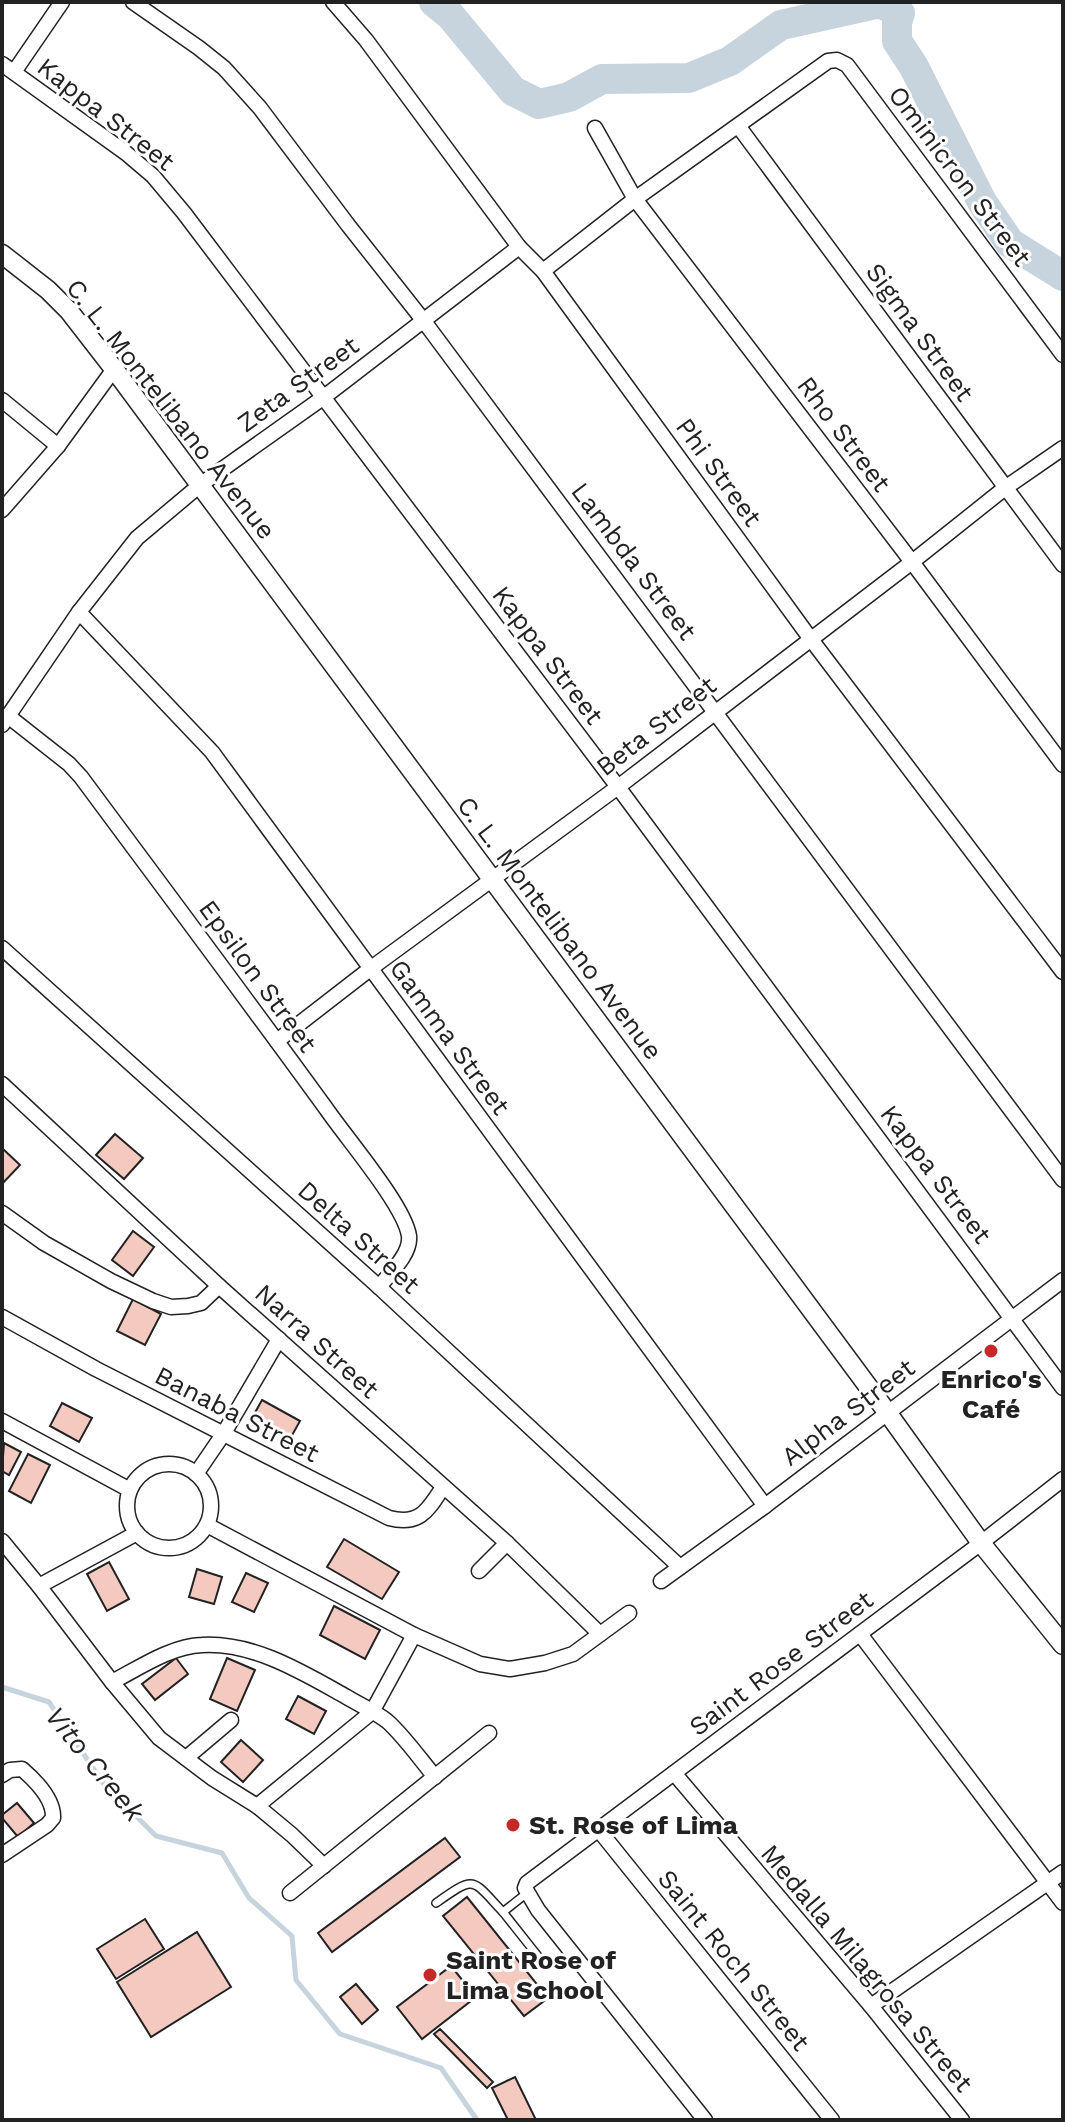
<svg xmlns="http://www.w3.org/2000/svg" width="1065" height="2122" font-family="'Work Sans',sans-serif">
<rect width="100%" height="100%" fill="#fff"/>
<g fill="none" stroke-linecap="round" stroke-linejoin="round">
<polyline stroke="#c7d3dd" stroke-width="5" points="2,1687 49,1702 103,1783 156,1836 222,1853 249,1898 292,1936 296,1980 340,2034 441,2068 477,2120"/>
<polyline stroke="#c7d3dd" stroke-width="30" points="434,2 450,15 513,91 539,104 569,97 602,79 689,78 730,61 781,25 880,3 900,13 897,23 897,41 914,67 982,202 1010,243 1063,276"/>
</g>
<g fill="#f3c9c0" stroke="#222" stroke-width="2">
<polygon points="115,1134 143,1158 124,1179 96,1155"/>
<polygon points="2,1148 20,1165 2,1184"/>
<polygon points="133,1231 154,1247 133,1276 112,1260"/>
<polygon points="133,1299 161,1314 145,1345 117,1331"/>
<polygon points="262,1400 300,1421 290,1439 252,1418"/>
<polygon points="62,1403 92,1418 79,1442 50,1426"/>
<polygon points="4,1443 21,1452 9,1475 2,1471"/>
<polygon points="28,1454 50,1465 31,1503 9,1491"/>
<polygon points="344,1539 399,1572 382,1599 327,1567"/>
<polygon points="109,1562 129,1599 107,1611 87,1574"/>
<polygon points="197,1569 222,1577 214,1604 189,1597"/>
<polygon points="246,1573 268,1583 254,1612 232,1602"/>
<polygon points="334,1606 380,1630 365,1659 320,1635"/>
<polygon points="176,1658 188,1674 155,1700 142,1684"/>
<polygon points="227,1658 255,1670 237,1711 210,1699"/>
<polygon points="298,1696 326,1711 314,1734 286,1719"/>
<polygon points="241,1740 263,1760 243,1782 221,1762"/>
<polygon points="17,1803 34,1823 18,1837 2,1818 2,1815"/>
<polygon points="445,1838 460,1857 332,1952 318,1933"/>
<polygon points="467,1897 548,1998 524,2016 443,1916"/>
<polygon points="145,1919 164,1949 116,1979 97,1949"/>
<polygon points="197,1932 231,1987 151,2037 117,1982"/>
<polygon points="451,1966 476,1997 422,2039 397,2007"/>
<polygon points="356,1984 378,2010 362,2024 340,1997"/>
<polygon points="440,2029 493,2082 487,2088 434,2034"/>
<polygon points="515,2077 536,2120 508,2120 492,2088"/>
</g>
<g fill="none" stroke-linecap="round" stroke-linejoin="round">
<defs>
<g id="service">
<path d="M436,1903C476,1875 471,1878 503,1912L527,1893"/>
<polyline points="503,1912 541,1960"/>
</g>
<g id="minor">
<polyline points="133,2 199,48 224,68 260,108 348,225 423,320 1063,1180"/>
<polyline points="333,2 366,40 519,247 543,271 810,638 1063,972"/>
<polyline points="2,64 126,153 153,176 184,213 618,787 1063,1388"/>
<polyline points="14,72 62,2"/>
<polyline points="739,127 1063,565"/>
<polyline points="595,128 635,199 912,562 1063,765"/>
<polyline points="543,271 635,199 828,61 837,60 847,65 1063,355"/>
<polyline points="2,400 58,446"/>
<polyline points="2,510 58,446 114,369"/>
<polyline points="79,612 212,752 765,1506"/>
<path d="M8,716L69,764L81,777C164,889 248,1001 330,1114C349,1141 405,1207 409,1236C411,1254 390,1273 379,1287"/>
<polyline points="2,725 79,612 137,538 200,485 324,397 519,247"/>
<polyline points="2,948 379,1287 680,1567"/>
<polyline points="277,1041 370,969 618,787 912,562 1005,488 1063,448"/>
<polyline points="2,1084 219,1286 507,1543 600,1634"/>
<polyline points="2,1213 44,1243 111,1281 153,1301 171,1307 188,1306 201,1303 219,1286"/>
<path d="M2,1317L96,1369L389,1518C420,1526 428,1510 443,1487"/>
<polyline points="2,1421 130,1490"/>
<circle cx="169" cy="1506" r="42"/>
<polyline points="196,1474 224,1433 279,1339"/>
<polyline points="207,1525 414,1635 480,1664 510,1669 545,1663 573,1654 629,1613"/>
<polyline points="2,1541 39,1586 112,1682 159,1738 212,1778 257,1806 292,1835 324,1866"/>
<polyline points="479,1571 507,1543"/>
<polyline points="661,1581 765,1506 1063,1280"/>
<polyline points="39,1586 137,1533"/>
<polyline points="860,1634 1063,1903"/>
<path d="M112,1682C139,1668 171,1646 202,1645C253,1642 302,1672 345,1696C358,1704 374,1711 387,1721C404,1736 420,1759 435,1777"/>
<polyline points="186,1758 231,1720"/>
<polyline points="674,1773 871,2006 962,2120"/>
<path d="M2,1775L10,1770L22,1769C36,1781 54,1800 53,1818L47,1825L2,1855"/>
<polyline points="257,1806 372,1712 414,1635"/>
<polyline points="598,1829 832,2120"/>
<polyline points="290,1893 489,1733"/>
<polyline points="871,2006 1063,1872"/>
<polyline points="705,2120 538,1910 525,1888 527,1883 981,1543 1063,1479"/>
</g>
<polyline id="tertiary" points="2,254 48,290 69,311 114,369 887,1412 981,1543 1063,1645"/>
</defs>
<use href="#service" stroke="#222" stroke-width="10"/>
<use href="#minor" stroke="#222" stroke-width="17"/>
<use href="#tertiary" stroke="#222" stroke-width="21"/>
<use href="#service" stroke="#fff" stroke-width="7"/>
<use href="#minor" stroke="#fff" stroke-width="14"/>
<use href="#tertiary" stroke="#fff" stroke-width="18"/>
</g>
<g fill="#c62828" stroke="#fff" stroke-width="3">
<circle cx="991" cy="1351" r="8"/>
<circle cx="513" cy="1825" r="8"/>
<circle cx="430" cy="1975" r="8"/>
</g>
<g text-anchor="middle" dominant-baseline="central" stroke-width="6" stroke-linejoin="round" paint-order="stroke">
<g font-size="26" fill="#222" stroke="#fff">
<text transform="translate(106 114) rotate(38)">Kappa Street</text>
<text transform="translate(960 176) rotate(53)">Ominicron Street</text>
<text transform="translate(920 332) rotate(54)">Sigma Street</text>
<text transform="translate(298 384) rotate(-36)">Zeta Street</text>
<text transform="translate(171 409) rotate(52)">C. L. Montelibano Avenue</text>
<text transform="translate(844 434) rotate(53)">Rho Street</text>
<text transform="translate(719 472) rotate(54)">Phi Street</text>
<text transform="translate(634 561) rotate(53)">Lambda Street</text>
<text transform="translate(548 655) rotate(53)">Kappa Street</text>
<text transform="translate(656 726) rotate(-38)">Beta Street</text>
<text transform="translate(560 928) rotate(53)">C. L. Montelibano Avenue</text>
<text transform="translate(258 976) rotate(54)">Epsilon Street</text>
<text transform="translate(450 1037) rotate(54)">Gamma Street</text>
<text transform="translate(936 1174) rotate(53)">Kappa Street</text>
<text transform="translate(359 1237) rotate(42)">Delta Street</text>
<text transform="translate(317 1341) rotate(42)">Narra Street</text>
<text transform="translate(848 1412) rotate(-37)">Alpha Street</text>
<text transform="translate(237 1414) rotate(27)">Banaba Street</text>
<text transform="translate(781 1663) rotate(-37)">Saint Rose Street</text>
<text transform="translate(734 1960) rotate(51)">Saint Roch Street</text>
<text transform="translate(867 1968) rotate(50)">Medalla Milagrosa Street</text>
</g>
<g font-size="26" font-weight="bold" fill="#222" stroke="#fff" text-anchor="start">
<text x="991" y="1379" text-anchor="middle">Enrico's<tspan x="991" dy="30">Café</tspan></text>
<text x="529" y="1825">St. Rose of Lima</text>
<text x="446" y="1960">Saint Rose of<tspan x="446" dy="30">Lima School</tspan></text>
</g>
<g font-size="28" font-style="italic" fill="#222" stroke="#fff">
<text transform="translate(95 1764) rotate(51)">Vito Creek</text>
</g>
</g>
<rect width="1065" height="2122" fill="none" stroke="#222222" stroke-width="8"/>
</svg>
